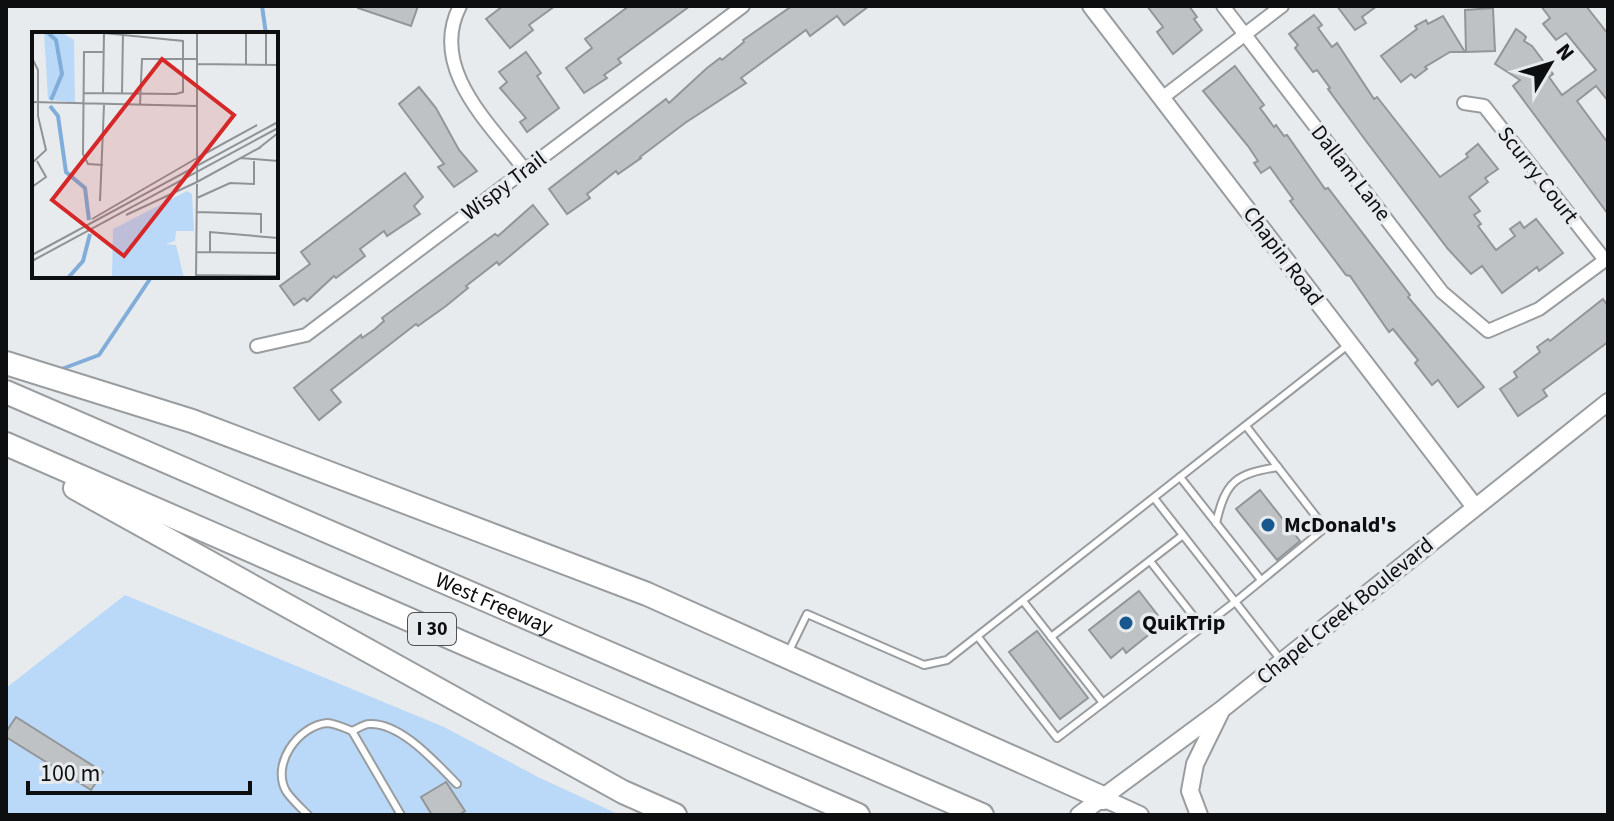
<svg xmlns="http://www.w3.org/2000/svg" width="1614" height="821" font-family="'Source Sans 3',sans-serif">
<rect width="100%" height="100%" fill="#e8ebee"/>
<polygon fill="#bad9f8" points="125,595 444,727 538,777 620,815 6,815 6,688"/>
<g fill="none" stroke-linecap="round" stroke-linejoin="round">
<g stroke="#80add9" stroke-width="4">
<polyline points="262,6 266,34"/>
<polyline points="59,370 99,355 152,276"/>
</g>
</g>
<g fill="#bfc2c5" stroke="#939698" stroke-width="2">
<polygon points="358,6 418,6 411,26 358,8"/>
<polygon points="503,6 555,6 529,25 533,30 510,48 486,19"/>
<polygon points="629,6 690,6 618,59 621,63 604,75 607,78 584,93 566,68 592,48 585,39"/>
<polygon points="792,6 869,6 844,25 837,16 810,36 806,30 741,78 746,83 685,123 640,157 641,158 618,174 616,171 587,194 590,198 567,214 549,189 666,99 669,103 707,68 720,58 722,60 744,42 743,40"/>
<polygon points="1147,6 1189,6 1197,17 1194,19 1202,30 1173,54 1157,32 1163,27"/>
<polygon points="1337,6 1377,6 1362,17 1366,23 1355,30"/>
<polygon points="1541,6 1586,6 1608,34 1608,101 1596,86 1577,101 1608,143 1608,214 1513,86 1520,80 1495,64 1516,29 1523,34 1526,37 1524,41 1532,46 1553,74 1549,77 1562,95 1596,70 1566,33 1556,40 1543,24 1550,18"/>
<polygon points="1493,8 1495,51 1466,52 1465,10"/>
<polygon points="1314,15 1322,25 1318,28 1332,47 1337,43 1374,99 1377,97 1440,177 1468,157 1466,154 1478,144 1498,169 1485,178 1488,182 1469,197 1480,211 1474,215 1481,224 1478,226 1496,250 1515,236 1510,229 1520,222 1524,228 1536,219 1563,253 1539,271 1537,267 1502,293 1482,266 1471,274 1448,249 1366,141 1328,89 1330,88 1317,70 1313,72 1295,48 1298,45 1289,34"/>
<polygon points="1443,16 1465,52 1450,52 1425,67 1427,69 1415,78 1411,74 1401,82 1381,56 1417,29 1415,26 1426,20 1428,24"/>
<polygon points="526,52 541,73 537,76 559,108 527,132 520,122 526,118 500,88 507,82 499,72"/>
<polygon points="1235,66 1264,105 1260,108 1274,127 1276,125 1284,136 1287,135 1325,189 1328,188 1410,295 1408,297 1484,387 1458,407 1438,380 1432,385 1415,363 1418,360 1393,329 1389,332 1350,276 1346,275 1290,201 1293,199 1270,167 1261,173 1254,163 1258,161 1248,146 1203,91"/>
<polygon points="419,87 436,108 459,150 477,171 454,187 438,167 444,164 399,104"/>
<polygon points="405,173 423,197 414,206 420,214 387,236 384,231 360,249 365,256 336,278 334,276 307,301 304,298 294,305 280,286 310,264 301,252"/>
<polygon points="533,205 548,224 499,265 497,262 466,286 468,288 446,306 418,326 416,324 331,390 341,402 319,420 294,388 361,335 362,338 375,329 384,321 382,318 495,234 498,236"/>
<polygon points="1603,299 1608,306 1608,342 1543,390 1547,396 1518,416 1500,389 1517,377 1514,372 1540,352 1537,347 1548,339 1550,341"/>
<polygon points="1260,490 1300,541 1277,560 1236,509"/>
<polygon points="1139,591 1160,618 1148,627 1152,632 1126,653 1123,648 1111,658 1089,630"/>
<polygon points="1037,631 1088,698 1060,719 1009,652"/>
<polygon points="16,717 103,772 91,790 6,737 6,732"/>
<polygon points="446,782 465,811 459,815 432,815 421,797"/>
</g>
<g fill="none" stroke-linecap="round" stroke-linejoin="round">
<defs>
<g id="lane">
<polyline points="1180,477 1261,580"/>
<polyline points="1154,498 1280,659"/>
<path d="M1216,523C1226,481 1235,474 1278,467"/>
<polyline points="1150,561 1202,627"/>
<polyline points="1023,601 1103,703"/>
<polyline points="978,637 1057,738 1235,602 1325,528 1246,426"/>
<polyline points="1051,637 1183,535"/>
<polyline points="788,653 807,614 924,665 947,660 1348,345"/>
<path d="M352,731C357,729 364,724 369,724C401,722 437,764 457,784"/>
<path d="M308,815C301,808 291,799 286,791C271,764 298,726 327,723C334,723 345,728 352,731L401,815"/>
</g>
<g id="street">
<path d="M460,6C428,68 490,124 525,170"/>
<polyline points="1223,6 1442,292 1488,331 1539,309 1608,258"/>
<polyline points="1162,98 1282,6"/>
<polyline points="1464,103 1484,106 1605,260"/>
<polyline points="257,346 306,335 743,6"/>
</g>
<g id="secondary">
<polyline points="1091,6 1475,507"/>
<polyline points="1103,798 1140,815"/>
<polyline points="1079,815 1221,710 1608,402"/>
<polyline points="1199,815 1190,791 1195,764 1220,713"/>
</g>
<g id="highway">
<polyline points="6,363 192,421 647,594 1103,798"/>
<path id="s1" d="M6,392L982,815"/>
<polyline points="6,444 858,815"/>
<polyline points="75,488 623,792 675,815"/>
</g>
</defs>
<use href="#lane" stroke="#9a9da0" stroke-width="10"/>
<use href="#street" stroke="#9a9da0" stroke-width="16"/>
<use href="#secondary" stroke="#9a9da0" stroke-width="20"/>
<use href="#highway" stroke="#9a9da0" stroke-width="26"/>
<use href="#lane" stroke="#fff" stroke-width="6"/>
<use href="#street" stroke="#fff" stroke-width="12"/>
<use href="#secondary" stroke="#fff" stroke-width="16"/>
<use href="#highway" stroke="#fff" stroke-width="22"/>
</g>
<g fill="#18588e" stroke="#e8ebee" stroke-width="3">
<circle cx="1268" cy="525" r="8"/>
<circle cx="1126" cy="623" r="8"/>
</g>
<g text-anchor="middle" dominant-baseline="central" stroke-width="7" stroke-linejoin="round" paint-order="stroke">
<rect fill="#e8ebee" stroke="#4f5052" stroke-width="2" x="408" y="613" width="48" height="32" rx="6"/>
<g font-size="20" font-weight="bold" fill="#0d0e0f">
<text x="432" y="629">I 30</text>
</g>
<g font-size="22" fill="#0d0e0f" stroke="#e8ebee">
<text transform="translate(1351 173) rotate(52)">Dallam Lane</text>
<text transform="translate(1538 175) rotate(52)">Scurry Court</text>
<text transform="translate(504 186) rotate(-37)">Wispy Trail</text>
<text transform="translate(1283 256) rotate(53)">Chapin Road</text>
<text stroke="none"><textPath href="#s1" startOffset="532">West Freeway</textPath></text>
<text transform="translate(1345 611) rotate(-39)">Chapel Creek Boulevard</text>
</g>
<g font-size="22" font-weight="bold" fill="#0d0e0f" stroke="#e8ebee" text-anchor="start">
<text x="1284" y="525">McDonald's</text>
<text x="1142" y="623">QuikTrip</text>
</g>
</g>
<g transform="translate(32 32)">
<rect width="246" height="246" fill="#e8ebee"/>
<path d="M12,0H29L42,8L43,71L16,67ZM155,159L160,162L162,199H144L143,209L133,212L144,213L152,246H80L81,197Z" fill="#bad9f8"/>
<path fill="none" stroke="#80add9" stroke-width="4" d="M15,0L24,8L30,42L19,68M18,74L26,84L34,140L53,156L57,188M36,246L51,229L58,202"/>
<path fill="none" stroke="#909395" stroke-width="2" d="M165,0V150L229,115M71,20H52L51,122L56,132L71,133M0,26L6,38V84L14,118L0,131M165,32L246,33M214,32V0M234,33V0M52,61L144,62L151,60V9L72,1L71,61M90,61L91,0M0,70L165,74M108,73L110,27H165M227,116L246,101M165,126L225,93M208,126L246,129M0,155L14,145L5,129M165,166L198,151L222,152V129M68,169L72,73M165,180L229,182V201M94,183L165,150M60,187L165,126M164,220L246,221M178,220V200L246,206M0,223L246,90M0,229L246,96M164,243L246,244M164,246L165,152"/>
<path fill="#d62828" fill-opacity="0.15" stroke="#d62828" stroke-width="4" d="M130,27L202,83L92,224L20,168Z"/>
<rect width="246" height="246" fill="none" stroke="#0d0e0f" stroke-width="4"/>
</g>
<rect width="1614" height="821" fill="none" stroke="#0d0e0f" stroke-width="16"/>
<g transform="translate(1550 64) rotate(52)" stroke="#e8ebee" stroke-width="6" paint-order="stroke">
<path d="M0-6L14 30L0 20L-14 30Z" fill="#0d0e0f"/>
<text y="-12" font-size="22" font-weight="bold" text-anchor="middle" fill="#0d0e0f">N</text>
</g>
<path d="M28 781v12h222v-12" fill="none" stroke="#0d0e0f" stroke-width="4"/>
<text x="40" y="781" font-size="24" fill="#0d0e0f" stroke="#e8ebee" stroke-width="6" paint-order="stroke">100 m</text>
</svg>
